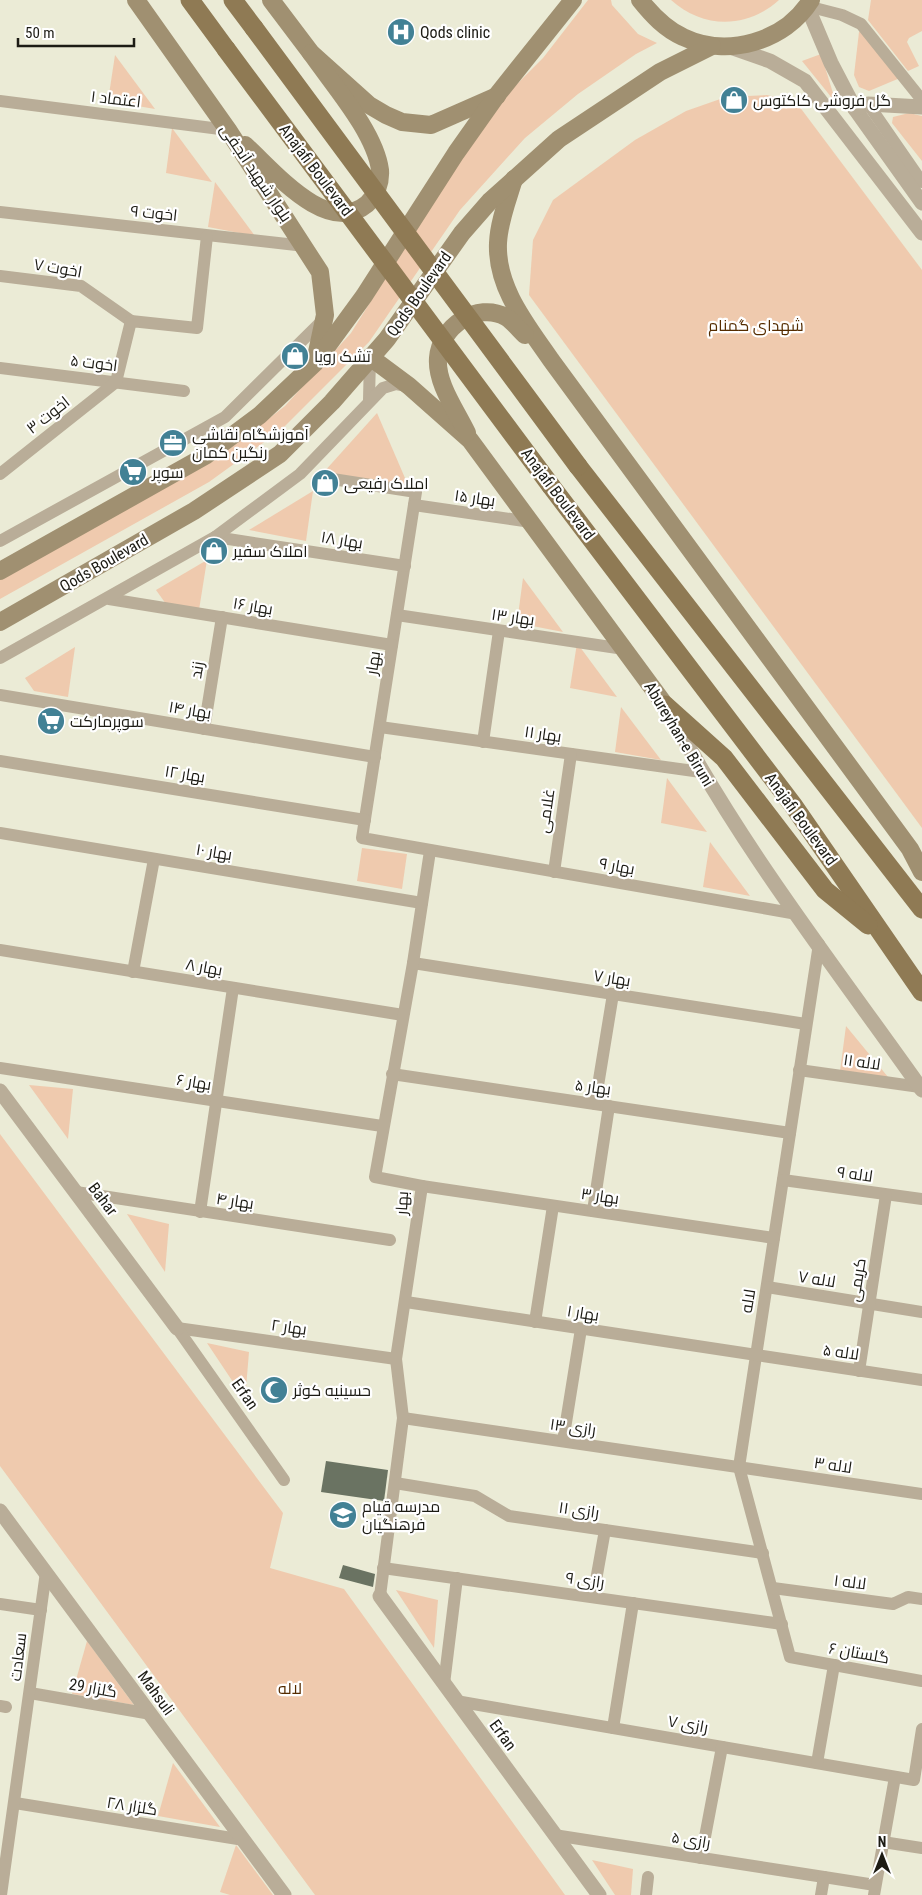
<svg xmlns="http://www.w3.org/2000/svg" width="922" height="1895" font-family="'Roboto Condensed',Cairo,sans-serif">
<rect width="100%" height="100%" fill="#ebebd6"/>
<g fill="#efcaae">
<polygon points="588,0 611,0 612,5 638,34 657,43 636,54 578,94 525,138 460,210 369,342 281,430 209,482 0,599 0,576 215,460 285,406 351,333 449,176 508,93 543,58"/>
<path d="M671,0H779C747,29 703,29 671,0Z"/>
<polygon points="871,0 922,0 922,31 909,38 907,42 919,66 908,71 868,20"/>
<polygon points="863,30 900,78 869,91 859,87 854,75 859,32"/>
<polygon points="821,54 836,103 802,61"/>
<polygon points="115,55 155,109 108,101"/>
<polygon points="767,95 796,102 922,270 922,828 529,295 533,240 553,200 635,140 686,111 726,97"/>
<polygon points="909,113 922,116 922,161 892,123 893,117"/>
<polygon points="172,128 212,182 166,173"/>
<polygon points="215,182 255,236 208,227"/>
<polygon points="377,413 408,485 323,473"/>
<polygon points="313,491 306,541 249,530"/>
<polygon points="207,560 199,610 166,604 156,590"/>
<polygon points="523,578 563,632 517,623"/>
<polygon points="577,643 617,697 570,688"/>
<polygon points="75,647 68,697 34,691 25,678"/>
<polygon points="621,707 661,760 615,752"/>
<polygon points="667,778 707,832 661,823"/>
<polygon points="710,842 750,896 703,887"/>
<polygon points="362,848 407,854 402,889 357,881"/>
<polygon points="846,1026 888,1077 840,1071"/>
<polygon points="29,1085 73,1089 68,1139"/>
<polygon points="0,1134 283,1513 270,1568 344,1589 565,1895 315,1895 0,1466"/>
<polygon points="127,1214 169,1224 165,1272"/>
<polygon points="207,1343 249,1352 245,1400"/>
<polygon points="396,1590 438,1600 434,1648"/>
<polygon points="87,1641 134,1705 72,1694"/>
<polygon points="173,1763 220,1827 158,1816"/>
<polygon points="236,1845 273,1895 230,1895 220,1892"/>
<polygon points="592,1860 633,1869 631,1895 615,1895"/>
</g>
<g fill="#6a7362">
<polygon points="326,1461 388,1470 384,1501 321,1492"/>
<polygon points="343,1565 375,1574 373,1587 339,1578"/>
</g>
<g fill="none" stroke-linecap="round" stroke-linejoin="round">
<g stroke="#b9ad98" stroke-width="12">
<polyline points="807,6 842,15 861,24 922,100"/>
<polyline points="0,101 228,130"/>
<polyline points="868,104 922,182"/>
<polyline points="0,212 305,246"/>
<polyline points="0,276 81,286 131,321"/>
<polyline points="0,368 184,391"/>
<polyline points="369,400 370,357"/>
<polyline points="0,474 116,382 131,321 197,328 207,236"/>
<polyline points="326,478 416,492 362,838 797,914"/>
<polyline points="414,505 531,522"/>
<polyline points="215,537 405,566"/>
<polyline points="0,541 225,417 323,320"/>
<polyline points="109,599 392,645"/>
<polyline points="397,615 624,649"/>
<polyline points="0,658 215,537 300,474 383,388 396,384 407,386"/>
<polyline points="0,695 375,757"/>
<polyline points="380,727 701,772"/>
<polyline points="204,729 222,617"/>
<polyline points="483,742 499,631"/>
<polyline points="0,761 365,820"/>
<polyline points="0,833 422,903"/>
<polyline points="554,872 571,754"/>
<polyline points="819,944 739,1467 790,1657 922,1681"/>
<polyline points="0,950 403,1015"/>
<polyline points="413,963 806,1024"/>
<polyline points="133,972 154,859"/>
<polyline points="0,1068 382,1126"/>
<polyline points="799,1070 920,1087"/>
<polyline points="392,1074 790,1133"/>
<polyline points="595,1104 613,994"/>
<polyline points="783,1180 922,1199"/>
<polyline points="422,1186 774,1238"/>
<polyline points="76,1192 390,1240"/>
<polyline points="593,1211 609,1106"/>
<polyline points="200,1212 233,988"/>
<polyline points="767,1287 922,1312"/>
<polyline points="406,1302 922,1380"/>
<polyline points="535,1322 553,1206"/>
<polyline points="177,1328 396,1359"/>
<polyline points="177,1328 284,1480"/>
<polyline points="859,1371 886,1195"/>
<polyline points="403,1418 922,1494"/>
<polyline points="563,1441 581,1329"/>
<polyline points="395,1483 475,1496 509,1516 763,1553"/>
<polyline points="383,1568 782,1624"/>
<polyline points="773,1588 893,1604 908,1597 922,1599"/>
<polyline points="380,1596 403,1418 396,1359 422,1186 375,1177 413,963 430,851"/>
<polyline points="593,1597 605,1530"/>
<polyline points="0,1604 41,1610"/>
<polyline points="444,1684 457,1578"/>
<polyline points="30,1693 151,1714"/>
<polyline points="456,1701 914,1780 922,1729"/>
<polyline points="0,1706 6,1707"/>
<polyline points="613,1728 633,1603"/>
<polyline points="817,1763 834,1665"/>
<polyline points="15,1803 244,1840"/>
<polyline points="554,1835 824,1877"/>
<polyline points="883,1842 922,1848"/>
<polyline points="701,1858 722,1747"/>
<polyline points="1,1895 46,1572"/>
<polyline points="646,1895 648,1877"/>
<polyline points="821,1895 824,1877 875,1885"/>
<polyline points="874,1895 895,1777"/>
</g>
<g stroke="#b9ad98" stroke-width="15">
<polyline points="807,6 831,63 855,109 922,203"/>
<polyline points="730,47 770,61 805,81 922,233"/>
<polyline points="855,109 868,104 922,107"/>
<path d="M670,713C740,846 835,967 922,1090"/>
<polyline points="0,1091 177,1328"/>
<polyline points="0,1511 284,1895"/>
<polyline points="380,1596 599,1895"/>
</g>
<g stroke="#a09071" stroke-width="18">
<polyline points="136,0 228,130 320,272 325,315 316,357"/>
<polyline points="271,0 311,53 369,105 386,115 402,122 431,125 497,96"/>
<path d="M640,0C652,15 665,29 683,37C727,58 785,42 811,0"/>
<path d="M245,145C273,170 327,237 367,204C376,196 381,183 380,170C375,132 333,85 311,53"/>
<path d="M514,179C508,199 499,221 498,243C496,288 527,325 551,360L910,849L922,872"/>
<polyline points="370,357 409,386 470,440 665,705"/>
<path d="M467,433C456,410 436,383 438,358C440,327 477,301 506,317C513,321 519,330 525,335"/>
<polyline points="0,571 205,456 260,415 315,363 364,296 456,153 497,95 573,0"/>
<polyline points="0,622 194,511 280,454 332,402 387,339 462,233 490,201 559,139 660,72 712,46"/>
</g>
<g stroke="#8f7a54" stroke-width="19">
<polyline points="190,0 226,49"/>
<polyline points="233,0 254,28"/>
<polyline points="578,466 922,909"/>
<polyline points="551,486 793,805 922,992"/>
<polyline points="665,705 724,758 825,890 868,925"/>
</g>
<g stroke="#8f7a54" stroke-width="19">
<polyline points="254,28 578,466"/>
<polyline points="226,49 551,486"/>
</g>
</g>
<defs>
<symbol id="hospital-disc" viewBox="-11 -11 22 22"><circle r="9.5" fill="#428195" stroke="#fff"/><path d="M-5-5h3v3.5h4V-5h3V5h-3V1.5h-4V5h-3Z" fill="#fff"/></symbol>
<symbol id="shop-disc" viewBox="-11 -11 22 22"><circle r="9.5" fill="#428195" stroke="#fff"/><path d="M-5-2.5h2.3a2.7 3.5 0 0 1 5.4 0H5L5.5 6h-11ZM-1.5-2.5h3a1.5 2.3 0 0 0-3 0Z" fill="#fff"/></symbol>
<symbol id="office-disc" viewBox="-11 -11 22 22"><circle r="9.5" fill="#428195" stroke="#fff"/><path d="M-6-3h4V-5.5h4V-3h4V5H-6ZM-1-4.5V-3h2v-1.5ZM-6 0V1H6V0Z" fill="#fff"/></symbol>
<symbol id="supermarket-disc" viewBox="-11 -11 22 22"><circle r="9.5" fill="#428195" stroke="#fff"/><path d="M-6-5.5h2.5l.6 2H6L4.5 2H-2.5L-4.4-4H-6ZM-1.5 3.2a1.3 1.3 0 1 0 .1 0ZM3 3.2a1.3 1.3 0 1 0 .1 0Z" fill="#fff"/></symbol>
<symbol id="mosque-disc" viewBox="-11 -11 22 22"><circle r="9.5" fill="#428195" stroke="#fff"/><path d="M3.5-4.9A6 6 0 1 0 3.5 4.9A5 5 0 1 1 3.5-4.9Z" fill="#fff"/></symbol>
<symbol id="school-disc" viewBox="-11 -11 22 22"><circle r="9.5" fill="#428195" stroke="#fff"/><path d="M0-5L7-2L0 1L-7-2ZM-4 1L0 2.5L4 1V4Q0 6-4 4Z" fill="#fff"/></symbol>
</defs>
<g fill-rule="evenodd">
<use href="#hospital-disc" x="385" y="16" width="32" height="32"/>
<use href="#shop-disc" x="718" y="84" width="32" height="32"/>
<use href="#shop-disc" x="279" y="340" width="32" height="32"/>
<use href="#office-disc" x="157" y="427" width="32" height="32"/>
<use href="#supermarket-disc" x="117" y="456" width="32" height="32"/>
<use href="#shop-disc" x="309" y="467" width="32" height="32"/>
<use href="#shop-disc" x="198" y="535" width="32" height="32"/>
<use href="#supermarket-disc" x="35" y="705" width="32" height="32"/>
<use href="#mosque-disc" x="258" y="1374" width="32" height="32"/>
<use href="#school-disc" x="327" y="1499" width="32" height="32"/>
</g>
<g text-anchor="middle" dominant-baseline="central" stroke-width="4.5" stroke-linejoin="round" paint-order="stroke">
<g font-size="16" fill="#1c1b14" stroke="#fff" text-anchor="start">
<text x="420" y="32">Qods clinic</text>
<text x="753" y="100">گل فروشی کاکتوس</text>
<text x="314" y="356">تشک رویا</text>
<text x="192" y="434">آموزشگاه نقاشی<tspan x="192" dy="18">رنگین کمان</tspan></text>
<text x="152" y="472">سوپر</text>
<text x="344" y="483">املاک رفیعی</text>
<text x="233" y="551">املاک سفیر</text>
<text x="70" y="721">سوپرمارکت</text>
<text x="293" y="1390">حسینیه کوثر</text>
<text x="362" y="1506">مدرسه قیام<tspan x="362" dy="18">فرهنگیان</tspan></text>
</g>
<g font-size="16" fill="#1c1b14" stroke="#fff">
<text transform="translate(116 99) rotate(7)">اعتماد ۱</text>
<text transform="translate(316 170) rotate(53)">Anajafi Boulevard</text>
<text transform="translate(256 173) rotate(56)">بلوار شهید آنجفی</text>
<text transform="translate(154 213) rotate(6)">اخوت ۹</text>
<text transform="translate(58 268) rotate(10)">اخوت ۷</text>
<text transform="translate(419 294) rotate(-55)">Qods Boulevard</text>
<text transform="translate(94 363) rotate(7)">اخوت ۵</text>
<text transform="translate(48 415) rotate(-38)">اخوت ۳</text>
<text transform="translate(558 494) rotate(53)">Anajafi Boulevard</text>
<text transform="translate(475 498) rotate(8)">بهار ۱۵</text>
<text transform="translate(342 540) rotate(9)">بهار ۱۸</text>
<text transform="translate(104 563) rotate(-30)">Qods Boulevard</text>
<text transform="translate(253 606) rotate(9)">بهار ۱۶</text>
<text transform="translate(513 617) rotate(8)">بهار ۱۳</text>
<text transform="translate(373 663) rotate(-81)">بهار</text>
<text transform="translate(197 670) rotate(-81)">زند</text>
<text transform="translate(190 710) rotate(9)">بهار ۱۴</text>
<text transform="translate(543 734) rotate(8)">بهار ۱۱</text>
<text transform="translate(679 734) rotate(59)">Abureyhan-e Biruni</text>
<text transform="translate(185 774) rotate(9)">بهار ۱۲</text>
<text transform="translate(546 811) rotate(-82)">غلامی</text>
<text transform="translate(801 819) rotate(54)">Anajafi Boulevard</text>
<text transform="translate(214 852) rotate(9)">بهار ۱۰</text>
<text transform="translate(617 866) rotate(10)">بهار ۹</text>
<text transform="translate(204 967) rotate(10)">بهار ۸</text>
<text transform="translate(612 978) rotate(9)">بهار ۷</text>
<text transform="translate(862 1062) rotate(8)">لاله ۱۱</text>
<text transform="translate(194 1082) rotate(9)">بهار ۶</text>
<text transform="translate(593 1087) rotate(8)">بهار ۵</text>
<text transform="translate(855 1174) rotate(8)">لاله ۹</text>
<text transform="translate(600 1196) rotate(8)">بهار ۳</text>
<text transform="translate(103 1199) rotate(53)">Bahar</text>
<text transform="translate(235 1201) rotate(8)">بهار ۴</text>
<text transform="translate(402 1203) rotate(-87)">بهار</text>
<text transform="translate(817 1279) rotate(9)">لاله ۷</text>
<text transform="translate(857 1280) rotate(-81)">کریمی</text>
<text transform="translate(748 1301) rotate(-81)">لاله</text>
<text transform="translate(583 1313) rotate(9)">بهار ۱</text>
<text transform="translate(289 1327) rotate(8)">بهار ۲</text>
<text transform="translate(841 1352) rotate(8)">لاله ۵</text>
<text transform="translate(245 1394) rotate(55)">Erfan</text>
<text transform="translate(573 1427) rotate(8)">رازی ۱۳</text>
<text transform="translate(833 1465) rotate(8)">لاله ۳</text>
<text transform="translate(579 1510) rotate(8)">رازی ۱۱</text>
<text transform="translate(585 1580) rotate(8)">رازی ۹</text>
<text transform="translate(850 1582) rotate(7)">لاله ۱</text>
<text transform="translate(859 1653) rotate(10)">گلستان ۶</text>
<text transform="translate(18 1657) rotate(-83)">سعادت</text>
<text transform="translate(93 1688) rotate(10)">گلزار 29</text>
<text transform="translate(156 1693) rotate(54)">Mahsuli</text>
<text transform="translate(688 1724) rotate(10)">رازی ۷</text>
<text transform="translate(503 1735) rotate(54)">Erfan</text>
<text transform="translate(132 1806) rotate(9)">گلزار ۲۸</text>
<text transform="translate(691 1840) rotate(9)">رازی ۵</text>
</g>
<g font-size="16" fill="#552c00" stroke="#fff">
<text x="756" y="325">شهدای گمنام</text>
<text x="290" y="1688">لاله</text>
</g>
</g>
<g transform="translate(882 1855)" stroke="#ffffff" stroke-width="4" paint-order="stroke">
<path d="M0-4L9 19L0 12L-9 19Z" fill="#1c1b14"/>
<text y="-8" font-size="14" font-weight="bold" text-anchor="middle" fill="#1c1b14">N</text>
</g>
<path d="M18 38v8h116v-8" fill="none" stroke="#1c1b14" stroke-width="2.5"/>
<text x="25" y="38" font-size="15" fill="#1c1b14" stroke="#ffffff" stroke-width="4" paint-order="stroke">50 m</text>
</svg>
